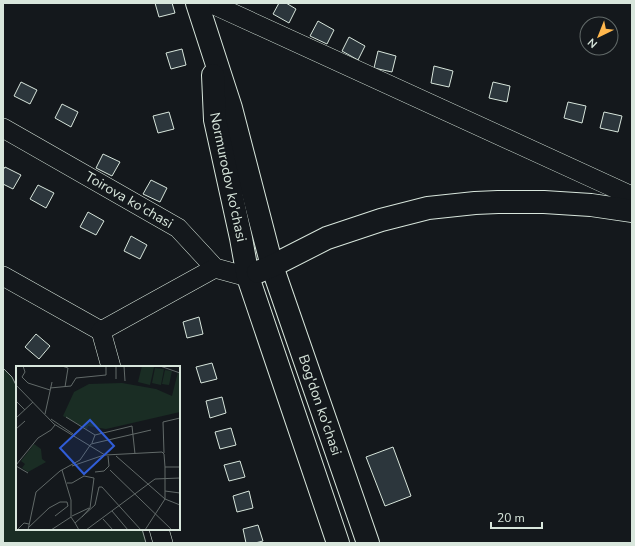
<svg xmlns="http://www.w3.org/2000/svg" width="635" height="546" font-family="'Nunito Sans',sans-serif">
<rect width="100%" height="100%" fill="#14181c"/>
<polygon fill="#1a2d24" stroke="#939e99" points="3,368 12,377 17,387 17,529 142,529 146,543 3,543"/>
<g fill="#2c363c" stroke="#d8e6dc">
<polygon points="155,3 172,3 175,13 159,17"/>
<polygon points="279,3 286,3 296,9 289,23 273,14"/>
<polygon points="318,21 334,30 327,44 310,36"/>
<polygon points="349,37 365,46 358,60 342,51"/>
<polygon points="182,49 186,65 171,69 166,53"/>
<polygon points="378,51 396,56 392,72 374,68"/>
<polygon points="434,66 453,71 449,87 431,83"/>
<polygon points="21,82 37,90 30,104 14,96"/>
<polygon points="493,82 510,86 507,102 489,98"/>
<polygon points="568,102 586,106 582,123 564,118"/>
<polygon points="62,104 78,112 71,127 55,118"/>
<polygon points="169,112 174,129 158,133 153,116"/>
<polygon points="604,112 622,116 618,132 600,128"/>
<polygon points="103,154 120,162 112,176 96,168"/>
<polygon points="5,167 21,175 13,189 3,184 3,170"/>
<polygon points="151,180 167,188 160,202 143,194"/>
<polygon points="38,185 54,193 46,208 30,199"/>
<polygon points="88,212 104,221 96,235 80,227"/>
<polygon points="131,236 147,245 140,259 124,251"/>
<polygon points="199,317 203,334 187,338 183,322"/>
<polygon points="36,334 50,346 39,359 25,347"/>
<polygon points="212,363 217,379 201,383 196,367"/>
<polygon points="222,397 226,413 210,418 206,401"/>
<polygon points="231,428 236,445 220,449 215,432"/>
<polygon points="393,447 411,496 385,506 366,457"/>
<polygon points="240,461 245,477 229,481 224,465"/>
<polygon points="249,491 253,508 237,512 233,496"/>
<polygon points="258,525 263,541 255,543 246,543 243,529"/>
</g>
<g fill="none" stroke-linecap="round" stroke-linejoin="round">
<defs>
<g id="minor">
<polyline points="210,3 632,196"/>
<polyline points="3,128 178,228 215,268 248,277"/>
<polyline points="3,276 101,331"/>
<polyline points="111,367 101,331 215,268"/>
<polyline points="159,529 163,543"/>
</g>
<g id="major">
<polyline points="197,3 231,108 272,266 368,543"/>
<polyline points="213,75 215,120 241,238 248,277 338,543"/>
<polyline points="258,272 272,266 327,238 381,220 428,208 475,203 498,202 544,202 591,205 632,211"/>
</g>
</defs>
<use href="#minor" stroke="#d8e6dc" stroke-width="20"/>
<use href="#major" stroke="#d8e6dc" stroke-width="24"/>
<use href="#minor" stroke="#14181c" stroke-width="19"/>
<use href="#major" stroke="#14181c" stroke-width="22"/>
</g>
<g text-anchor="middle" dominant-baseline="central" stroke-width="3" stroke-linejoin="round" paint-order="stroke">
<g font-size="14" fill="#d8e6dc" stroke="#14181c">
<text transform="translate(228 177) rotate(78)">Normurodov ko'chasi</text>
<text transform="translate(129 200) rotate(30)">Toirova ko'chasi</text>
<text transform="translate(320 405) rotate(71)">Bog'don ko'chasi</text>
</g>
</g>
<g transform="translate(16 366)">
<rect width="164" height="164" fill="#14181c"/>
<path d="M126,0L138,1L134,19L122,16ZM139,2L148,3L145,19L136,17ZM149,4L156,5L153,19L146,18ZM162,6L164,8V46L90,63L72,60L71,63L47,50L58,26L73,18L106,17L140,23L156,30ZM18,78L25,83L26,93L30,96L12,106L6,102L9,98L5,95Z" fill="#1a2d24"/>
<path fill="none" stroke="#626a69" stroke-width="1" d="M46,0L52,2L49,21M100,0V13M108,0L109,15M144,0L164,7M6,11L12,17L34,24M6,11L9,6L7,0M0,19L38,58L89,89L146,86L148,88L149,101H164M34,22L55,20L60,12L90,9V0M0,35L9,44M29,48L36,16M50,51L79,69L76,77M0,52L17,36M35,53L57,68M0,63L9,55M79,69L116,60L119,88M75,78L135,64M148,87L147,56L164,52M100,90L149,133L164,139M0,99L22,72L35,64L39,59M0,100L12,107M56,100L88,89M46,104L55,134V151L59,157M94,104L156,164M79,106L88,105L93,100L92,90M51,117H56L68,110L78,112L74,142L66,151M149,125L164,127M96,145L112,164M56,150L73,142M87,153L97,164M12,162L33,142L44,136H51L52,140L39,150M1,164L8,157L13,158M12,164L20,126L44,105L64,94L75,78M35,164L55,151M63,164L59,157L79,139L83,121H86L125,164M70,164L139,113L164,112M129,164L149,133V101"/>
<path fill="#305dd8" fill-opacity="0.15" stroke="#305dd8" stroke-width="2" d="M74,54L98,80L68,108L44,82Z"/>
<rect width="164" height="164" fill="none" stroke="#d8e6dc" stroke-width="2"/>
</g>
<rect width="635" height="546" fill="none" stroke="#d8e6dc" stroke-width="8"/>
<g transform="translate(599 36) rotate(223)"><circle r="19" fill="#14181c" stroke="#626a69"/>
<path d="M0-3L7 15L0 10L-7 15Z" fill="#ffb74d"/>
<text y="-6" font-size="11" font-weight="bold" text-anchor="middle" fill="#d8e6dc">N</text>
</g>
<path d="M491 522v6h51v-6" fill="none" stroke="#d8e6dc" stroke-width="2"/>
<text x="497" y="522" font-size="12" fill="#d8e6dc" stroke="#14181c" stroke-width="3" paint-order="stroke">20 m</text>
</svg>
